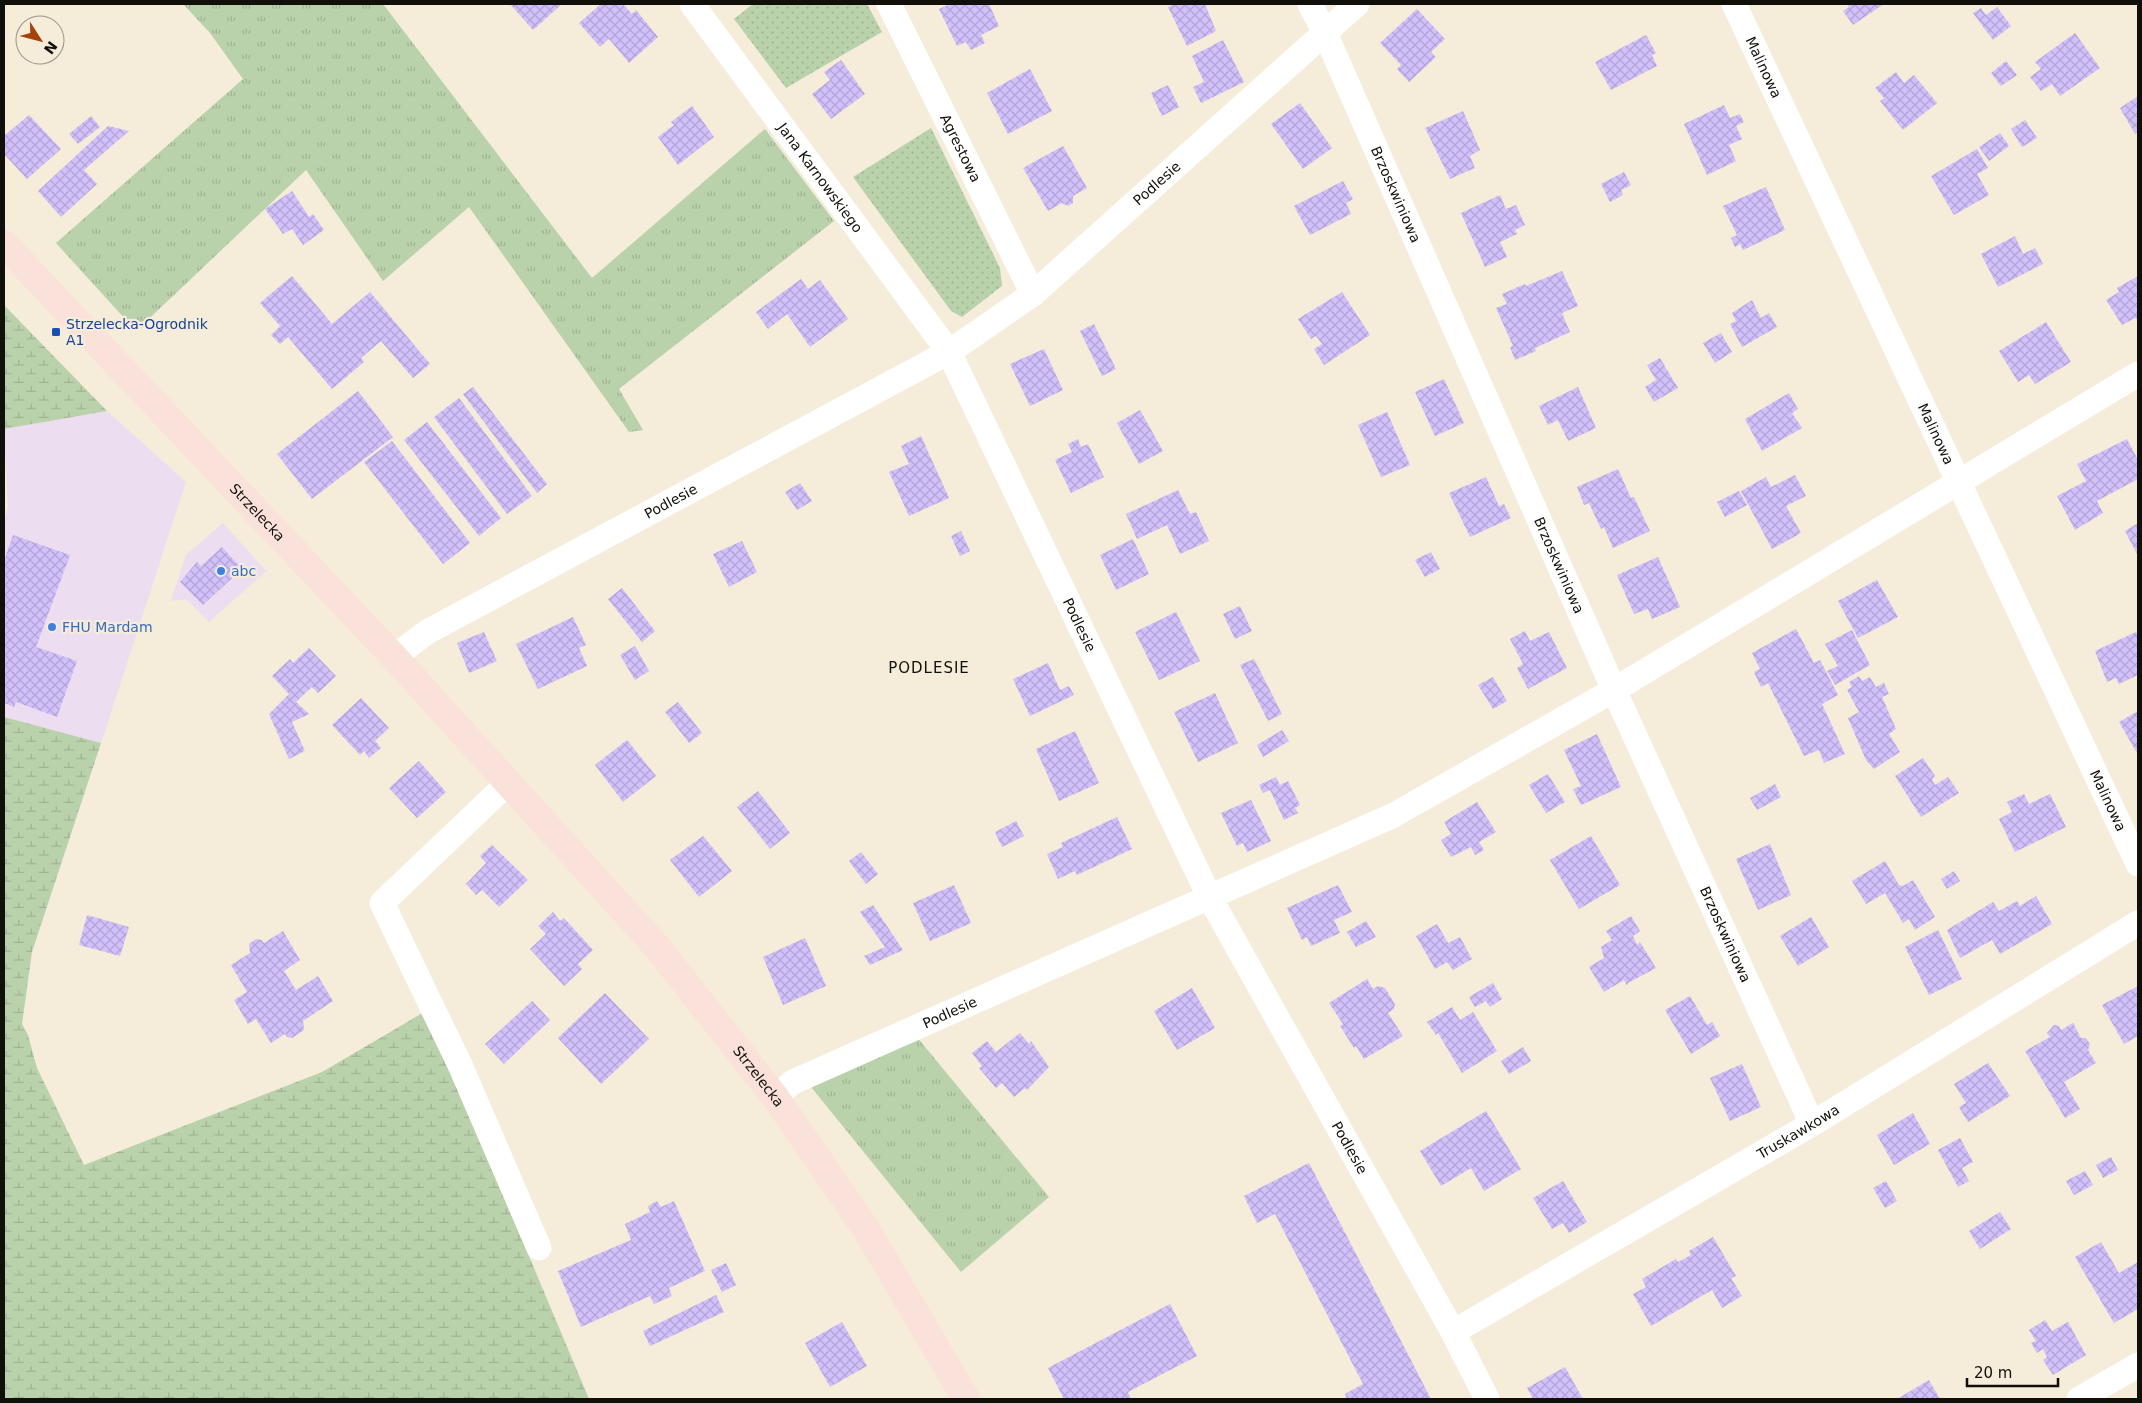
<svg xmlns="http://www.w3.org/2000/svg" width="2142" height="1403" font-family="'DejaVu Sans',sans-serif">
<defs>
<pattern id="grass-tufts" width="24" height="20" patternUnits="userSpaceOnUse" patternTransform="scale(1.25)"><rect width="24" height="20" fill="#bad2ac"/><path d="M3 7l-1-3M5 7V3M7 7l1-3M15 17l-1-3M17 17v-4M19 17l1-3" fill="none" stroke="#9fb393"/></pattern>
<pattern id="wetland-marsh" width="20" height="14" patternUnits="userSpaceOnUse" patternTransform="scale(1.25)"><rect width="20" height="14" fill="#bad2ac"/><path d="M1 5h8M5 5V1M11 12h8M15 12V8" fill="none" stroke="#9fb393"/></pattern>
<pattern id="garden-dots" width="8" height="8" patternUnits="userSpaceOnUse" patternTransform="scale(1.25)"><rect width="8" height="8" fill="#bad2ac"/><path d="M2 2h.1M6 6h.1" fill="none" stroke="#9fb393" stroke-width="1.8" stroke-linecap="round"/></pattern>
<pattern id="building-cross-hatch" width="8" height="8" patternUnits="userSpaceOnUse" patternTransform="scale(1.25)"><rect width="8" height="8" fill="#d2c0fb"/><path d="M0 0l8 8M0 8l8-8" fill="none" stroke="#b3a4d6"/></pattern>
</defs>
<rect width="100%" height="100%" fill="#f5ecda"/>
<g fill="#ecddf0">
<polygon points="107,411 186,482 101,743 4,717 4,520 8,507 4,429"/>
<polygon points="223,523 266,571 209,622 186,599 171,601 186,555"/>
</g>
<g fill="url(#grass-tufts)">
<polygon points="185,4 383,4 592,278 765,129 834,221 619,389 643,430 629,432 469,207 383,281 306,170 136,331 56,243 243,79 210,33 184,5"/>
<polygon points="916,1036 1049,1197 961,1272 811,1087"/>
</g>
<g fill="url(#wetland-marsh)">
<polygon points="4,305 107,411 4,429"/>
<polygon points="4,717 101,743 32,952 22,1024 28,1035 37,1068 84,1165 322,1072 426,1011 589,1399 4,1399"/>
</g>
<g fill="url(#garden-dots)">
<polygon points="753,4 867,4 882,32 786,88 734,19"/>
<polygon points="931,128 1000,268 1002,286 962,317 951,311 853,177"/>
</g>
<g fill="url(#building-cross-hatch)">
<polygon points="510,4 562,4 533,30"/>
<polygon points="601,4 623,4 632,14 636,10 658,37 629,63 609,39 600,47 579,23"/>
<polygon points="950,4 989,4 999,26 981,35 985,43 971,50 966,42 957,46 939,9"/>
<polygon points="1174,4 1205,4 1216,31 1187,46 1168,7"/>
<polygon points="1847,4 1884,4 1853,25 1843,11 1849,7"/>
<polygon points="1997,7 2011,26 1993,40 1973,13 1981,8 1986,15"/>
<polygon points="1417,9 1445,39 1431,52 1436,57 1409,82 1397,69 1401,65 1380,43"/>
<polygon points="2075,33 2100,68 2060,96 2052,84 2041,91 2030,77 2041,69 2035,62"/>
<polygon points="1646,35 1656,53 1652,55 1657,66 1611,90 1595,62"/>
<polygon points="1223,40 1244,82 1201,103 1193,87 1204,82 1192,56"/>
<polygon points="841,60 865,94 831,119 812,94 830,80 824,72"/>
<polygon points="2006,61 2017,75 2001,86 1991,73"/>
<polygon points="1030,69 1052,111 1008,134 987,93"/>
<polygon points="1896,72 1904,83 1914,75 1937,103 1903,130 1880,101 1884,98 1875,88"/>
<polygon points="1168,85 1179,107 1162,116 1151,93"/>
<polygon points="2138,96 2138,132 2135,134 2120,108"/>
<polygon points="1300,103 1332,148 1303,169 1271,124"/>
<polygon points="1724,105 1730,118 1740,114 1744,122 1736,126 1742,139 1729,145 1736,161 1707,175 1684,124"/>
<polygon points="692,106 714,137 678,165 658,137 674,125 671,122"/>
<polygon points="1463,111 1480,150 1470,156 1475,168 1450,179 1425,128"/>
<polygon points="29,115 61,149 27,179 4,154 4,136"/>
<polygon points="91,116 100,127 78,144 69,134"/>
<polygon points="2025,120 2037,138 2022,147 2011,129"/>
<polygon points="108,126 129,131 84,170 97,184 61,217 38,191"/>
<polygon points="2000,133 2009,146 1989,161 1979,147"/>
<polygon points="1063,146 1087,188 1073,196 1073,203 1068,206 1062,203 1048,211 1023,168"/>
<polygon points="1977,149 1988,168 1977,174 1989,195 1954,215 1931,176"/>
<polygon points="1624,172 1631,185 1621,190 1623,195 1610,202 1601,184"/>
<polygon points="1343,181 1353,199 1346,203 1351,214 1310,235 1294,206"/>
<polygon points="1766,187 1785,230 1743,250 1740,244 1735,247 1731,238 1737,235 1723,206"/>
<polygon points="292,191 309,217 313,214 324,230 303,245 292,229 283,234 265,209"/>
<polygon points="1500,195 1506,209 1516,205 1525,225 1515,230 1517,234 1500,242 1507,257 1485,267 1461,213"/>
<polygon points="2015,236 2023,254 2035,248 2043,264 1998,287 1981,254"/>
<polygon points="1562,271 1578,306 1562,313 1570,332 1535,348 1536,351 1515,360 1510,347 1513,346 1496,308 1507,304 1502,294 1525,284 1526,286"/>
<polygon points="292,276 332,324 370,292 430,364 413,378 381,341 361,358 364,362 332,389 288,337 280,344 271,335 280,326 260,303"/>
<polygon points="2138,276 2138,320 2135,318 2122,325 2106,300 2119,292 2117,288"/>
<polygon points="801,279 808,289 820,280 848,319 810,347 787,314 768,329 756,312"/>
<polygon points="1342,292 1370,335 1324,365 1314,349 1322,344 1316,336 1311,339 1298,319"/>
<polygon points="1752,300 1761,318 1769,313 1777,327 1742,347 1730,324 1736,321 1732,313"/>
<polygon points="2046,322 2071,362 2035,384 2029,375 2018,382 1999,351"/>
<polygon points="1094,324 1116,369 1102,376 1080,331"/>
<polygon points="1721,333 1732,352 1715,363 1703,343"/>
<polygon points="1044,349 1063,390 1030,406 1010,364"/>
<polygon points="1660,358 1678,388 1654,402 1645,387 1656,380 1647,365"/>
<polygon points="1444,379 1464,423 1435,436 1415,392"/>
<polygon points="473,387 547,484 537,493 463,394"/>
<polygon points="1578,387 1596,428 1568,441 1558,420 1548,425 1539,406"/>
<polygon points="358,391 393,437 312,499 277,454"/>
<polygon points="1789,393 1798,409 1792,413 1802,428 1762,451 1745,419"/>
<polygon points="459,398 532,496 507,514 434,417"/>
<polygon points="1140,410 1163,451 1139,464 1117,423"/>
<polygon points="1387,412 1410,465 1381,477 1358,425"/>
<polygon points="427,422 501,518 479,536 404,440"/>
<polygon points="921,436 949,498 909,516 889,472 909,464 901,446"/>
<polygon points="1078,439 1081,447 1088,444 1104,477 1071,493 1055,460 1072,452 1068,444"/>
<polygon points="2127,439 2138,460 2138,479 2097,501 2103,513 2075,530 2057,496 2086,481 2077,464"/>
<polygon points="392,441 470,543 443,564 364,462"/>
<polygon points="1618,469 1631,498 1634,497 1650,531 1613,548 1604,527 1601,529 1589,503 1584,505 1577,487"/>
<polygon points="1795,475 1806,496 1786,506 1801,533 1772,549 1741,491 1766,477 1771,487"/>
<polygon points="1486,477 1499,506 1504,504 1511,518 1470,537 1449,493"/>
<polygon points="800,483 812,501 797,510 785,492"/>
<polygon points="1178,490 1190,514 1196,512 1209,541 1180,554 1167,525 1137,539 1126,514"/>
<polygon points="1739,491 1747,505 1725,517 1717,502"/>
<polygon points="2138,523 2138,556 2125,531"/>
<polygon points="961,531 970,551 960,556 951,536"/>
<polygon points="13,535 70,555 36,647 77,661 57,717 16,702 14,707 4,703 4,561"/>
<polygon points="1133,539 1149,574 1116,590 1100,555"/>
<polygon points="742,541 757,572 729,587 713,554"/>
<polygon points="222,547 242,569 203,605 180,582 197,562 201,566"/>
<polygon points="1431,552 1440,569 1425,577 1415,560"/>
<polygon points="1658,557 1680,607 1652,619 1648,609 1634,614 1617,575"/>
<polygon points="1877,580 1898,617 1858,638 1838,601"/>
<polygon points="622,588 655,631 642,642 608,599"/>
<polygon points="1240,606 1252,631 1235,639 1223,614"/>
<polygon points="1176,612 1200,661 1159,680 1135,632"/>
<polygon points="573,617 586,645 579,648 587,666 538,689 516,644"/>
<polygon points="1796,629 1814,663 1820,660 1838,695 1822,704 1845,754 1824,763 1819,750 1804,756 1768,683 1761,687 1754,672 1760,669 1752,653"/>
<polygon points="1852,630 1870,665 1835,685 1827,671 1838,666 1825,644"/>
<polygon points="1525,631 1530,641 1549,632 1567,668 1528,689 1517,668 1523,664 1510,639"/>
<polygon points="484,632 497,661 469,673 457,643"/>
<polygon points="2136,632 2138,637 2138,675 2119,684 2116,678 2107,682 2095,651"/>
<polygon points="635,646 649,671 635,680 620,655"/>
<polygon points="309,648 336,676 318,693 312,687 296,702 309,714 292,722 305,751 289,759 269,714 289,694 272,676 290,659 293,663"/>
<polygon points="1254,659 1282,714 1268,721 1240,665"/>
<polygon points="1048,663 1060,690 1069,686 1074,695 1030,716 1013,679"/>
<polygon points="1859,676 1862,681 1870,677 1876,687 1884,683 1889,694 1882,697 1896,729 1889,734 1900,752 1874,769 1866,760 1848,718 1859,712 1847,690 1852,687 1849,682"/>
<polygon points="1493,677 1507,701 1493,709 1478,685"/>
<polygon points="1215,693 1238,743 1198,762 1174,712"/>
<polygon points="361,698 389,728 375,741 381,748 369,758 364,751 360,755 332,725"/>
<polygon points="678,702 702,733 689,743 665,712"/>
<polygon points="2138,711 2138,752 2137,753 2119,722"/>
<polygon points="1282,730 1289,741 1263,757 1257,745"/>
<polygon points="1075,731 1099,783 1059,801 1036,749"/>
<polygon points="1597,734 1621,787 1581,805 1573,789 1581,786 1564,750"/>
<polygon points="627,740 656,776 623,802 595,765"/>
<polygon points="1923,758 1935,776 1932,779 1935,785 1948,777 1959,793 1921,817 1895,776"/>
<polygon points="419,761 446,792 417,818 389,788"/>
<polygon points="1548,774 1565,802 1546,813 1529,785"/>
<polygon points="1276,777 1280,785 1288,781 1300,805 1295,808 1298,813 1284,820 1270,790 1263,793 1259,785"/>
<polygon points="1775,784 1781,797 1757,810 1750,798"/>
<polygon points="758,791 790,833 770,849 737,807"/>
<polygon points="2024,794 2029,804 2050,794 2066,827 2015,852 1999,819 2012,812 2007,802"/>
<polygon points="1251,800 1271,841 1247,852 1243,843 1237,846 1221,813"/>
<polygon points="1477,802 1496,832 1479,842 1484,850 1475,855 1471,847 1451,857 1441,840 1451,834 1444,822"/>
<polygon points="1117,817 1132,849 1077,875 1075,871 1058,879 1047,854 1063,847 1061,843"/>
<polygon points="1016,821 1024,836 1002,847 995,832"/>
<polygon points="703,836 732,871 699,897 670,860"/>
<polygon points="1591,836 1620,885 1579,909 1550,860"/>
<polygon points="1770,844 1791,895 1758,910 1736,859"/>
<polygon points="492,845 528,880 499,907 482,890 476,895 466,884 486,863 480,856"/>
<polygon points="861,852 878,874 866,884 849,861"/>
<polygon points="1885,861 1899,885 1903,886 1913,880 1935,917 1915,930 1909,919 1903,923 1885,893 1866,904 1852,881"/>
<polygon points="1954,871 1960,881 1947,889 1941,879"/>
<polygon points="954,885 971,923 930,941 913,903"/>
<polygon points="1338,885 1352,912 1334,920 1340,933 1311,946 1307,937 1302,940 1287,908"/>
<polygon points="2036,896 2052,924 2000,954 1992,940 1960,958 1947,930 1993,902 1999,911 2017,901 2020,906"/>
<polygon points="873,905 903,950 870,965 864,956 885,947 860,912"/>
<polygon points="553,912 560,921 564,918 593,950 578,964 582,969 564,986 530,949 546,934 538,926"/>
<polygon points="87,915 129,927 120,956 79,945"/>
<polygon points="1631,916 1640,931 1633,936 1637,945 1640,942 1656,968 1628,983 1627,986 1624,980 1604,992 1589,967 1604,958 1601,947 1612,940 1606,931"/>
<polygon points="1811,917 1829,947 1798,966 1780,936"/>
<polygon points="1366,921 1376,937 1356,947 1347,932"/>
<polygon points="1437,924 1448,943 1460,937 1472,959 1453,970 1447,962 1435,969 1416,936"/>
<polygon points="1938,930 1962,979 1929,995 1905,947"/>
<polygon points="283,931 300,960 284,971 296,990 318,976 333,1001 303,1021 304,1030 292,1038 287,1037 285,1034 271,1043 256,1019 248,1024 234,1000 247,992 231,965 250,953 249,944 256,939 262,940 264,943"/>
<polygon points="805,938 826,986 783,1005 763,957"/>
<polygon points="1367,979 1373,989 1378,986 1385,988 1395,1004 1394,1009 1388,1013 1403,1036 1364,1059 1356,1046 1354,1048 1340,1026 1343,1024 1329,1003"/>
<polygon points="1493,983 1502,999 1490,1007 1486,1001 1475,1007 1469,997"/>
<polygon points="2138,986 2138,1036 2124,1044 2102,1005"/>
<polygon points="1192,988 1215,1028 1177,1050 1154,1011"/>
<polygon points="605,993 649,1039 601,1084 558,1038"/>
<polygon points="1690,996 1707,1025 1712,1022 1720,1036 1691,1054 1665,1010"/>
<polygon points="532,1001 550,1020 504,1064 485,1044"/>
<polygon points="1452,1007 1460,1020 1473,1012 1497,1051 1462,1073 1438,1033 1436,1035 1427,1022"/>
<polygon points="2073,1023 2081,1038 2086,1038 2090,1044 2088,1050 2096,1063 2064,1082 2080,1109 2065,1118 2025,1051 2050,1037 2047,1033 2054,1025 2059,1026 2061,1030"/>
<polygon points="1020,1033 1029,1044 1031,1041 1049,1067 1027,1090 1025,1088 1014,1097 1002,1083 996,1088 979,1068 982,1066 972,1053 987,1041 996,1052"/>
<polygon points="1523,1047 1531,1061 1509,1074 1501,1061"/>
<polygon points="1988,1063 2010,1096 1968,1122 1959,1107 1966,1103 1954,1084"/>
<polygon points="1742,1064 1761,1107 1730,1121 1710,1078"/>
<polygon points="1486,1111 1521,1169 1484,1191 1471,1168 1441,1186 1420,1151"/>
<polygon points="1913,1113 1930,1144 1894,1165 1877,1135"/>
<polygon points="1960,1138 1973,1162 1962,1168 1969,1181 1958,1187 1938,1150"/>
<polygon points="2111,1157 2118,1170 2103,1178 2096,1165"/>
<polygon points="1309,1163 1431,1399 1347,1399 1345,1394 1363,1384 1275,1214 1257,1223 1244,1196"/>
<polygon points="2085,1171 2093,1185 2074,1195 2066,1181"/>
<polygon points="1563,1181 1587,1222 1569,1233 1563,1223 1552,1229 1533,1198"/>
<polygon points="1886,1181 1897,1201 1885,1208 1873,1188"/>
<polygon points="657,1201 661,1207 674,1201 705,1271 669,1288 672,1296 654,1304 650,1296 581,1327 558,1271 631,1240 625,1224 650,1212 648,1206"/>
<polygon points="2000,1212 2011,1229 1980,1249 1969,1231"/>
<polygon points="1713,1237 1736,1276 1731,1278 1742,1296 1722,1308 1712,1290 1651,1326 1633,1294 1646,1287 1642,1279 1676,1259 1678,1262 1691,1255 1689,1251"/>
<polygon points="2101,1242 2119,1273 2138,1262 2138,1309 2114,1323 2075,1257"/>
<polygon points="726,1263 736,1285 722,1292 711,1270"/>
<polygon points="716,1295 724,1312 650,1346 643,1331"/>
<polygon points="1170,1304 1197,1356 1128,1392 1131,1399 1064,1399 1048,1368"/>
<polygon points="2045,1320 2052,1331 2068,1322 2086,1355 2053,1375 2043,1360 2047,1357 2043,1349 2037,1353 2031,1343 2036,1341 2029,1330"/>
<polygon points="842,1322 867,1366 830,1387 805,1343"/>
<polygon points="1565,1367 1583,1399 1533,1399 1527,1388"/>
<polygon points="1929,1380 1940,1399 1897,1399"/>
</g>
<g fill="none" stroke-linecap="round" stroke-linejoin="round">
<g stroke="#fff" stroke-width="25">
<path id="s1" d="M692,4L949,352L1210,898L1453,1332L1487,1399"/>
<path id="s2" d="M889,4L1033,294"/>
<path id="s3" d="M1310,4L1325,33L1614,690L1812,1124"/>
<path id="s4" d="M1734,4L2138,864"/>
<path id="s5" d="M394,657L427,632L949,352L1033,294L1357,4"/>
<polyline points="509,782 382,903 460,1065 539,1248"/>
<path id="s6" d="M775,1097L793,1082L1394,815L1614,690L2138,374"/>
<path id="s7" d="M1453,1332L1812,1124L2138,923"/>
<polyline points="2079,1399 2138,1365"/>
</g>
<path stroke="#fae1da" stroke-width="28" id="s8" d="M4,244L394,657L657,947L775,1097L866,1229L966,1399"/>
</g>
<rect fill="#1a4fb4" stroke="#f5ecda" stroke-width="2" x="51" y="327" width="10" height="10" rx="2.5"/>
<g fill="#3f7fe0" stroke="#f5ecda" stroke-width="2">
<circle cx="221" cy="571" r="5"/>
<circle cx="52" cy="627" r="5"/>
</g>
<g text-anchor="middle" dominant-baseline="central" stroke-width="4.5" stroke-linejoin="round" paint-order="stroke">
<g font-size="14" fill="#110f09" stroke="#f5ecda">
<text stroke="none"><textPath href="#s4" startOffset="70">Malinowa</textPath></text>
<text stroke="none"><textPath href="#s2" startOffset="161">Agrestowa</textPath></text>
<text stroke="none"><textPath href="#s1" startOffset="216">Jana Karnowskiego</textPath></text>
<text stroke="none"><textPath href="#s5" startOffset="902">Podlesie</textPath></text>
<text stroke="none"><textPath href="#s3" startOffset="209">Brzoskwiniowa</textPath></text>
<text stroke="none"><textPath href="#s4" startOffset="475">Malinowa</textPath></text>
<text stroke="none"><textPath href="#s5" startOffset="318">Podlesie</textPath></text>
<text stroke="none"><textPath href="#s8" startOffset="369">Strzelecka</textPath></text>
<text stroke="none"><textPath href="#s3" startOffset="614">Brzoskwiniowa</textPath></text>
<text stroke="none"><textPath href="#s1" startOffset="735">Podlesie</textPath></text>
<text stroke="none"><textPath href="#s4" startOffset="880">Malinowa</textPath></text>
<text stroke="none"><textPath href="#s3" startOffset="1019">Brzoskwiniowa</textPath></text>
<text stroke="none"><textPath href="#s6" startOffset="195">Podlesie</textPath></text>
<text stroke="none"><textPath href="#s8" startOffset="1124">Strzelecka</textPath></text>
<text stroke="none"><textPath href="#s7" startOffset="399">Truskawkowa</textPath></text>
<text stroke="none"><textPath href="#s1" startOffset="1324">Podlesie</textPath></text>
</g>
<g font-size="14" fill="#164399" stroke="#f5ecda" text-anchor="start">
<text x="66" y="324">Strzelecka-Ogrodnik<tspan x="66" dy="16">A1</tspan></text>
</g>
<g font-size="14" fill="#366cbe" stroke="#f5ecda" text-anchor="start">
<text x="231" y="571">abc</text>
<text x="62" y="627">FHU Mardam</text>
</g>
<g font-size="15" letter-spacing="1" fill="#110f09" stroke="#f5ecda">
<text x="929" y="668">PODLESIE</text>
</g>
</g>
<rect width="2142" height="1403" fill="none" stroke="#110f09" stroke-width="10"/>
<g transform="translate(40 40) rotate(126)"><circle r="24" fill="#f5ecda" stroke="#9a9486"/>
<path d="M0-4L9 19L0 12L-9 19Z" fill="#a5420b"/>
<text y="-8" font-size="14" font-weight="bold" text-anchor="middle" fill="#110f09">N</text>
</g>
<path d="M1967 1378v8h91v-8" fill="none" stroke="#110f09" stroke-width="2.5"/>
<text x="1974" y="1378" font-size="15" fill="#110f09" stroke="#f5ecda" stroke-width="4" paint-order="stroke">20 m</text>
</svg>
